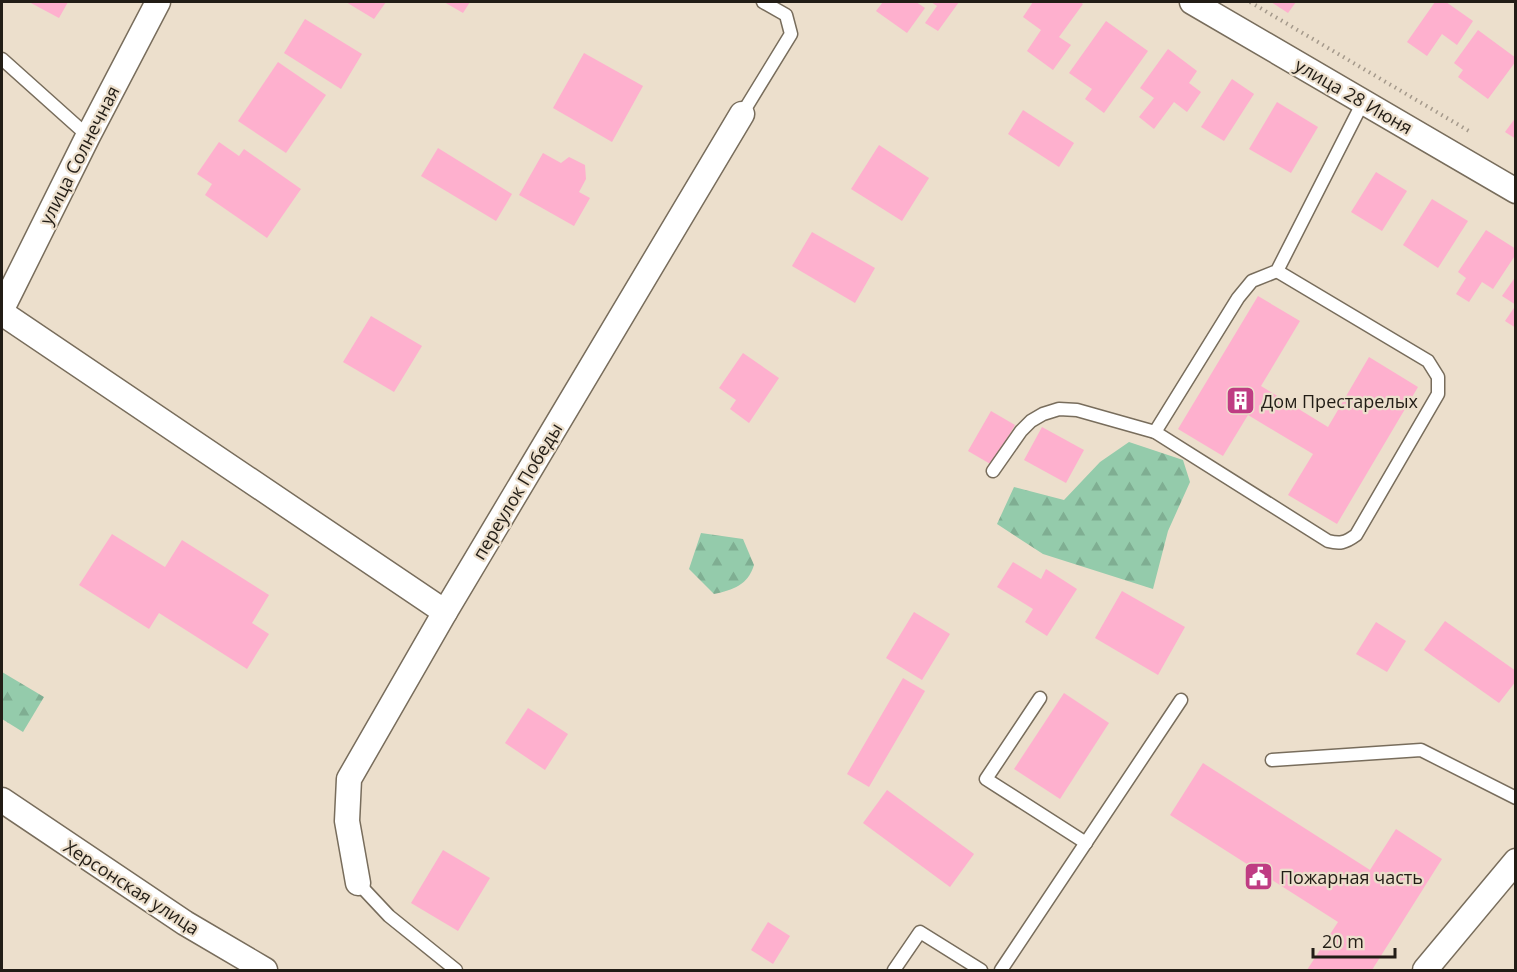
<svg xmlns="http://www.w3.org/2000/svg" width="1517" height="972" font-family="'Open Sans',sans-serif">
<defs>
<pattern id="forest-firs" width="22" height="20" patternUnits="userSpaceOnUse" patternTransform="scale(1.5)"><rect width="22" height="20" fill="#94cbab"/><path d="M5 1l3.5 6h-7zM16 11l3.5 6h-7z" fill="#7fae92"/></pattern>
</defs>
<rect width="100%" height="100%" fill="#ecdfcc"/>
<g fill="url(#forest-firs)">
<polygon points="1129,442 1183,460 1190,482 1168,531 1153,589 1043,554 997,524 1014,487 1064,500 1100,462"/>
<path d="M701,533L743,539L754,565C748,585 733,590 714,594L689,569Z"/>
<polygon points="2,672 44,697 23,732 2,719"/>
</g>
<g fill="#feb0ce">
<polygon points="29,2 68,2 59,18"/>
<polygon points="346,2 386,2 374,19"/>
<polygon points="444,2 470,2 463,13"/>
<polygon points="883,2 916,2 925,8 907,33 876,11"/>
<polygon points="931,2 959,2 938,31 925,23 937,6"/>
<polygon points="1033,2 1080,2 1083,4 1059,37 1071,45 1053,70 1027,51 1041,30 1023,17"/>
<polygon points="1271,2 1296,2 1288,13"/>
<polygon points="1435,2 1446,2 1473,21 1457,45 1442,34 1427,56 1407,42"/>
<polygon points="305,19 362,54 341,89 284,53"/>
<polygon points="1106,21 1148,51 1104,113 1085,99 1092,89 1069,73"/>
<polygon points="1478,30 1516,58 1516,61 1488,99 1458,77 1463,70 1454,63"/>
<polygon points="1168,49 1197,71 1189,83 1201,92 1187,112 1174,102 1154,129 1139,117 1154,98 1140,88"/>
<polygon points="584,53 643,86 612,142 553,108"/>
<polygon points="278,62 326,95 286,153 238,121"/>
<polygon points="1232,79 1254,94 1224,141 1201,127"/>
<polygon points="1277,102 1318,127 1291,173 1249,149"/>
<polygon points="1023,110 1074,143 1059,167 1008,134"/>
<polygon points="1516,117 1516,139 1505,132"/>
<polygon points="219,142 239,156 244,149 301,189 267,238 205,195 212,184 197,174"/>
<polygon points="879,145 929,178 902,221 851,189"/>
<polygon points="438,148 512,194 496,221 421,176"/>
<polygon points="543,153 561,163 569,157 585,165 586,179 579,192 590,198 574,226 519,195"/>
<polygon points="1376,172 1407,191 1382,231 1351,212"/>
<polygon points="1432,199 1468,221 1438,268 1403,245"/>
<polygon points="1486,230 1516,249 1516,254 1493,289 1482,282 1469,302 1456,294 1466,278 1458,272"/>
<polygon points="812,232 875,268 855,303 792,266"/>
<polygon points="1516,276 1516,305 1502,296"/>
<polygon points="1258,296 1300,321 1261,386 1328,427 1369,357 1418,387 1337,524 1288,495 1313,454 1248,415 1223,456 1178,429"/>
<polygon points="1516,305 1516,328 1505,321"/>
<polygon points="371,316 422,346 394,392 343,362"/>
<polygon points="743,353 779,378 749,423 730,409 736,400 719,388"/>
<polygon points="991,411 1015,425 992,465 968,451"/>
<polygon points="1042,427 1084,450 1066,483 1024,460"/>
<polygon points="112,534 165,567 182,540 269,595 252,623 269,634 247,669 159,613 149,629 79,585"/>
<polygon points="1013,562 1041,579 1046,569 1077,589 1047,636 1025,622 1033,609 997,587"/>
<polygon points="1122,591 1185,627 1158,675 1095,638"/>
<polygon points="914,612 950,634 922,680 886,658"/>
<polygon points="1445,621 1516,671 1516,681 1499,703 1424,650"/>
<polygon points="1376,622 1406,641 1387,672 1356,654"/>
<polygon points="903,678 925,691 869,787 847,774"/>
<polygon points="1064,693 1109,723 1060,799 1014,769"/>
<polygon points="528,708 568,734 545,770 505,743"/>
<polygon points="1203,763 1370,870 1396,829 1442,859 1372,970 1307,970 1338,922 1170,815"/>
<polygon points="887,790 974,854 950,887 863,823"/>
<polygon points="443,850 490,878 458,931 411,903"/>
<polygon points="768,922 790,936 773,964 751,950"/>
</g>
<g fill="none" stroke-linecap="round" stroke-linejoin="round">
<defs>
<g id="service">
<polyline points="2,59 88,136"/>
<polyline points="742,114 791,34 786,15 763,2"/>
<polyline points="1155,432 1238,298 1252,281 1277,271 1363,102"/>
<path d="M993,471L1021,431L1031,421L1043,414L1059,409L1077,410L1155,432L1328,541C1340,544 1345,543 1356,535L1438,394V377L1428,361L1277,271"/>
<polyline points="1040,698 986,779 1086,843"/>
<polyline points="1272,760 1421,750 1516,798"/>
<polyline points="358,883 389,916 456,970"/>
<polyline points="894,970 920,932 981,970"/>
<polyline points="1001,970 1181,700"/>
</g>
<g id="minor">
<polyline points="1192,2 1516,191"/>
<polyline points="2,309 88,136 158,2"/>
<polyline points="2,313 445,612"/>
<polyline points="2,800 185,923 265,970"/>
<polyline points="358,883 347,821 349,779 445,612 742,114"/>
<polyline points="1425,970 1516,861"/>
</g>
</defs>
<use href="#service" stroke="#786d5c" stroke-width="15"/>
<use href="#minor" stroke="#786d5c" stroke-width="27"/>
<polyline stroke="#a4998b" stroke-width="4" stroke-dasharray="1.5 4.5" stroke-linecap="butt" points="1250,2 1469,131"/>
<use href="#service" stroke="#fff" stroke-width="12"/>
<use href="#minor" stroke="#fff" stroke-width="24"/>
</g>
<defs>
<symbol id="building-square" viewBox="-11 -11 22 22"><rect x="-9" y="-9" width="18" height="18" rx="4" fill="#bf3c83" stroke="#ecdfcc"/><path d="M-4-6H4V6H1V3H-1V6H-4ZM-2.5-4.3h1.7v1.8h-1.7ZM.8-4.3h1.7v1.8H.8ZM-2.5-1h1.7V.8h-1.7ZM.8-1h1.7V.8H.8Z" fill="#fff"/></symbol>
<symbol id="civic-square" viewBox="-11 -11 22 22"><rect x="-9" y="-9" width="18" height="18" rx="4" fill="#bf3c83" stroke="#ecdfcc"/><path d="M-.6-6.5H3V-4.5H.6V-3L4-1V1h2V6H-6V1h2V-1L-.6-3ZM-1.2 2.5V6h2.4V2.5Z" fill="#fff"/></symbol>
</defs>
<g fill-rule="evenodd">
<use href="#building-square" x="1224" y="384" width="33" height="33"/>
<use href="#civic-square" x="1242" y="860" width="33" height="33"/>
</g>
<g text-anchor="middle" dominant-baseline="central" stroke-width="4.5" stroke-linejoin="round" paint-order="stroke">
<g font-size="18" fill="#221d16" stroke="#ecdfcc">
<text transform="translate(1354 96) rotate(30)">улица 28 Июня</text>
<text transform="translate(79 155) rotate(-63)">улица Солнечная</text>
<text transform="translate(517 491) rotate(-59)">переулок Победы</text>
<text transform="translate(132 887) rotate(33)">Херсонская улица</text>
</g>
<g font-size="18" fill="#221d16" stroke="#ecdfcc" text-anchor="start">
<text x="1261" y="401">Дом Престарелых</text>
<text x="1280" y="877">Пожарная часть</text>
</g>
</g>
<rect width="1517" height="972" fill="none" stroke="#221d16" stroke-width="6"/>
<path d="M1313 948v9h82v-9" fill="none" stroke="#221d16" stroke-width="3"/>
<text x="1322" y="948" font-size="18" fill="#221d16" stroke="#ecdfcc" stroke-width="4.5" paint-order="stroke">20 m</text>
</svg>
